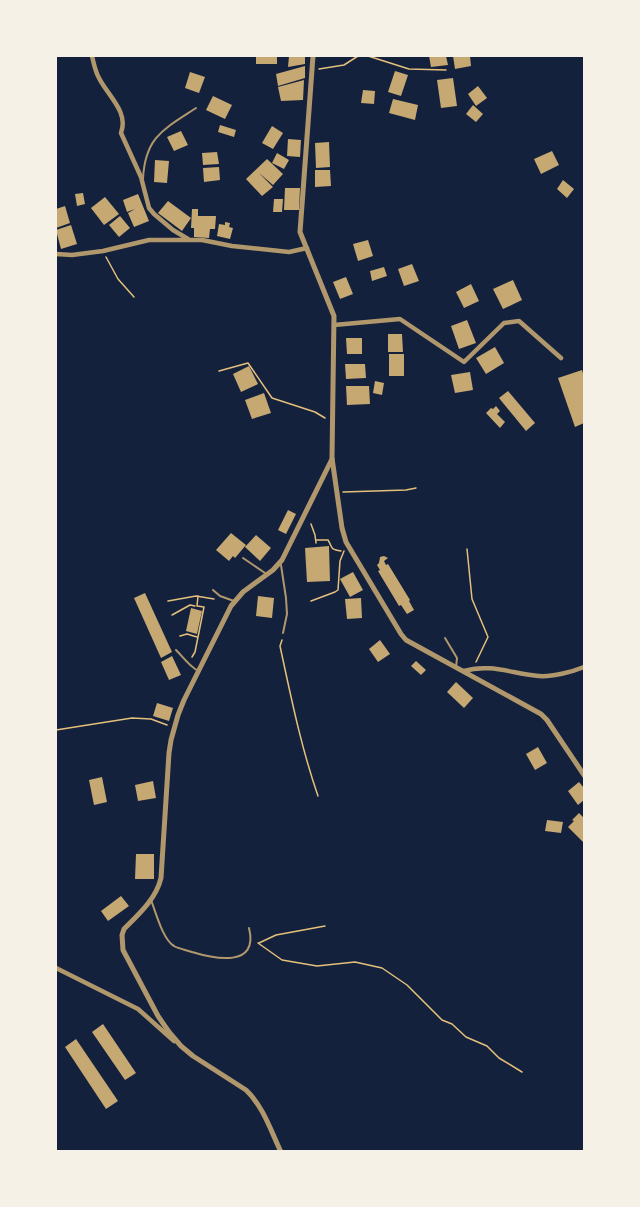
<svg xmlns="http://www.w3.org/2000/svg" width="640" height="1207" font-family="Figtree,sans-serif">
<rect width="100%" height="100%" fill="#14213d"/>
<g fill="#c6a872">
<rect x="256" y="56" width="21" height="8"/>
<polygon points="289,56 305,56 305,64 288,67"/>
<polygon points="429,56 446,56 448,65 431,67"/>
<polygon points="453,56 470,56 471,66 455,69"/>
<polygon points="305,66 305,78 278,86 276,74"/>
<polygon points="395,71 408,75 401,96 388,92"/>
<polygon points="190,72 205,77 199,93 185,88"/>
<polygon points="453,78 457,106 441,108 437,80"/>
<polygon points="304,80 303,100 281,101 278,87"/>
<polygon points="478,86 487,98 476,106 468,94"/>
<polygon points="363,90 375,91 374,104 361,103"/>
<polygon points="213,96 232,105 225,119 206,110"/>
<polygon points="393,99 418,105 415,120 389,113"/>
<polygon points="473,105 483,114 476,122 466,114"/>
<polygon points="220,125 236,130 234,137 218,132"/>
<polygon points="272,126 283,133 273,149 262,143"/>
<polygon points="181,131 188,145 174,151 167,137"/>
<polygon points="288,139 301,140 300,157 287,156"/>
<polygon points="329,142 330,167 316,168 315,143"/>
<polygon points="552,151 559,165 541,174 534,159"/>
<polygon points="217,152 219,164 203,165 202,153"/>
<polygon points="277,153 289,160 284,169 272,163"/>
<polygon points="267,159 283,174 273,185 259,173 273,187 262,196 246,179"/>
<polygon points="155,160 169,161 167,183 154,182"/>
<polygon points="219,167 220,180 204,182 203,168"/>
<polygon points="315,170 330,170 331,186 315,187"/>
<polygon points="563,180 574,189 567,198 557,189"/>
<polygon points="285,188 300,188 299,210 284,210"/>
<polygon points="83,193 85,204 77,206 75,194"/>
<polygon points="138,194 149,221 134,227 128,213 135,209 127,212 123,200"/>
<polygon points="105,197 119,214 104,225 91,208"/>
<polygon points="274,199 283,199 282,212 273,212"/>
<polygon points="168,201 191,218 182,231 158,213"/>
<polygon points="65,206 70,223 56,228 56,209"/>
<polygon points="192,209 198,209 198,216 216,216 215,229 210,229 209,238 194,237 194,228 191,228"/>
<polygon points="120,216 130,228 119,237 109,225"/>
<polygon points="225,222 230,223 229,227 233,228 230,239 217,236 219,224 225,225"/>
<polygon points="71,225 77,244 61,249 56,230"/>
<polygon points="368,240 373,256 358,261 353,244"/>
<polygon points="412,264 419,281 404,286 398,269"/>
<polygon points="384,267 387,276 372,281 370,271"/>
<polygon points="346,277 353,294 340,299 333,282"/>
<polygon points="513,280 522,300 503,309 493,289"/>
<polygon points="471,284 479,301 464,308 456,292"/>
<polygon points="467,320 476,343 459,349 451,326"/>
<polygon points="388,334 402,334 403,352 388,352"/>
<polygon points="346,338 362,338 362,354 347,354"/>
<polygon points="495,347 504,363 486,374 476,358"/>
<rect x="389" y="354" width="15" height="22"/>
<polygon points="345,364 365,364 366,378 346,379"/>
<polygon points="249,366 258,384 241,392 233,374"/>
<polygon points="582,370 584,377 584,423 575,427 558,378"/>
<polygon points="470,372 473,390 455,393 451,375"/>
<polygon points="375,381 384,383 382,395 373,393"/>
<polygon points="346,386 369,386 370,404 347,405"/>
<polygon points="508,391 535,423 526,431 499,398"/>
<polygon points="264,393 271,413 252,419 245,400"/>
<polygon points="496,406 500,411 497,414 505,422 500,428 486,413 491,408 493,409"/>
<polygon points="288,510 296,514 286,534 278,530"/>
<polygon points="231,533 246,545 235,558 233,556 229,561 216,550"/>
<polygon points="256,535 271,548 260,561 245,547"/>
<polygon points="329,546 330,581 307,582 305,548"/>
<polygon points="384,556 388,558 384,561 386,565 388,564 410,600 409,601 414,610 407,614 401,605 399,606 378,571 380,570 377,565 379,563 380,557"/>
<polygon points="353,572 363,590 350,597 340,579"/>
<polygon points="145,593 172,652 161,658 134,598"/>
<polygon points="258,596 274,598 272,618 256,616"/>
<polygon points="361,598 362,618 347,619 345,599"/>
<polygon points="191,608 202,611 197,634 186,631"/>
<polygon points="380,640 390,654 378,662 369,649"/>
<polygon points="172,656 181,675 169,680 161,662"/>
<polygon points="416,661 426,670 421,675 411,666"/>
<polygon points="456,682 473,698 464,708 447,692"/>
<polygon points="157,703 173,708 169,721 153,716"/>
<polygon points="538,747 547,763 535,770 526,754"/>
<polygon points="102,777 107,802 94,805 89,780"/>
<polygon points="153,781 156,798 138,801 135,785"/>
<polygon points="579,782 584,788 584,800 578,805 568,791"/>
<polygon points="579,813 584,818 584,843 568,827 574,821 572,820"/>
<polygon points="547,820 563,822 561,833 545,831"/>
<polygon points="136,854 154,854 154,879 135,879"/>
<polygon points="121,896 129,906 108,921 101,911"/>
<polygon points="103,1024 136,1073 125,1080 92,1032"/>
<polygon points="76,1039 118,1101 106,1109 65,1047"/>
</g>
<g fill="none" stroke-linecap="round" stroke-linejoin="round">
<g stroke="#e5c07b" stroke-width="1.5">
<polyline points="368,56 409,69 446,70"/>
<polyline points="319,69 344,65 358,56"/>
<polyline points="106,257 118,279 134,297"/>
<polyline points="219,371 248,363 272,398 315,412 325,418"/>
<polyline points="343,492 406,490 416,488"/>
<polyline points="311,524 315,535 316,543"/>
<path d="M316,540H328C333,548 329,549 341,551"/>
<polyline points="467,549 472,599 488,637 476,662"/>
<polyline points="168,601 196,596 214,599"/>
<polyline points="311,601 335,592 338,590 340,561 344,551"/>
<polyline points="172,615 190,605 195,606"/>
<polyline points="180,636 187,634 197,637"/>
<path d="M282,640L280,646C291,697 301,747 318,796"/>
<polyline points="192,657 195,652 204,607 197,606 198,596"/>
<polyline points="56,730 132,718 151,719 167,725"/>
<polyline points="258,943 282,960 317,966 355,962 382,968 407,985 442,1020 452,1024 466,1037 487,1046 499,1058 522,1072"/>
<polyline points="259,943 276,935 325,926"/>
</g>
<g stroke="#b1986c" stroke-width="2">
<path d="M143,179C145,137 164,129 196,108"/>
<polyline points="243,558 265,573"/>
<polyline points="281,565 286,598 287,614 283,633"/>
<polyline points="213,590 220,596 234,601"/>
<polyline points="445,638 457,658 456,667"/>
<path d="M176,650C184,658 188,665 198,671"/>
<path d="M151,900C156,913 163,940 174,946C179,949 187,950 192,952C215,959 259,968 249,928"/>
</g>
<g stroke="#b1986c" stroke-width="4.5">
<path d="M92,56C94,64 95,71 99,78C108,96 129,112 121,133L141,177L149,208L154,214L173,230L188,239"/>
<polyline points="56,254 72,255 103,251 149,240 202,240 232,246 289,252 307,248"/>
<polyline points="334,325 400,319 464,362 504,323 519,321 561,358"/>
<path d="M464,671C489,663 514,674 539,676C552,677 572,672 584,667"/>
<polyline points="56,968 138,1009 174,1041"/>
</g>
<g stroke="#b1986c" stroke-width="5">
<polyline points="313,56 300,232 334,316 332,458 342,528 346,542 401,634 406,640 541,714 547,720 584,775"/>
<path d="M281,1152C271,1131 263,1106 246,1090L193,1056L181,1046L169,1032L158,1016L123,950L122,935L124,929C139,914 156,899 161,878L169,753L171,740L178,715L184,700L231,606L243,592L273,570L282,560L332,459"/>
</g>
</g>
<rect width="640" height="1207" fill="none" stroke="#f6f1e7" stroke-width="114"/>
</svg>
